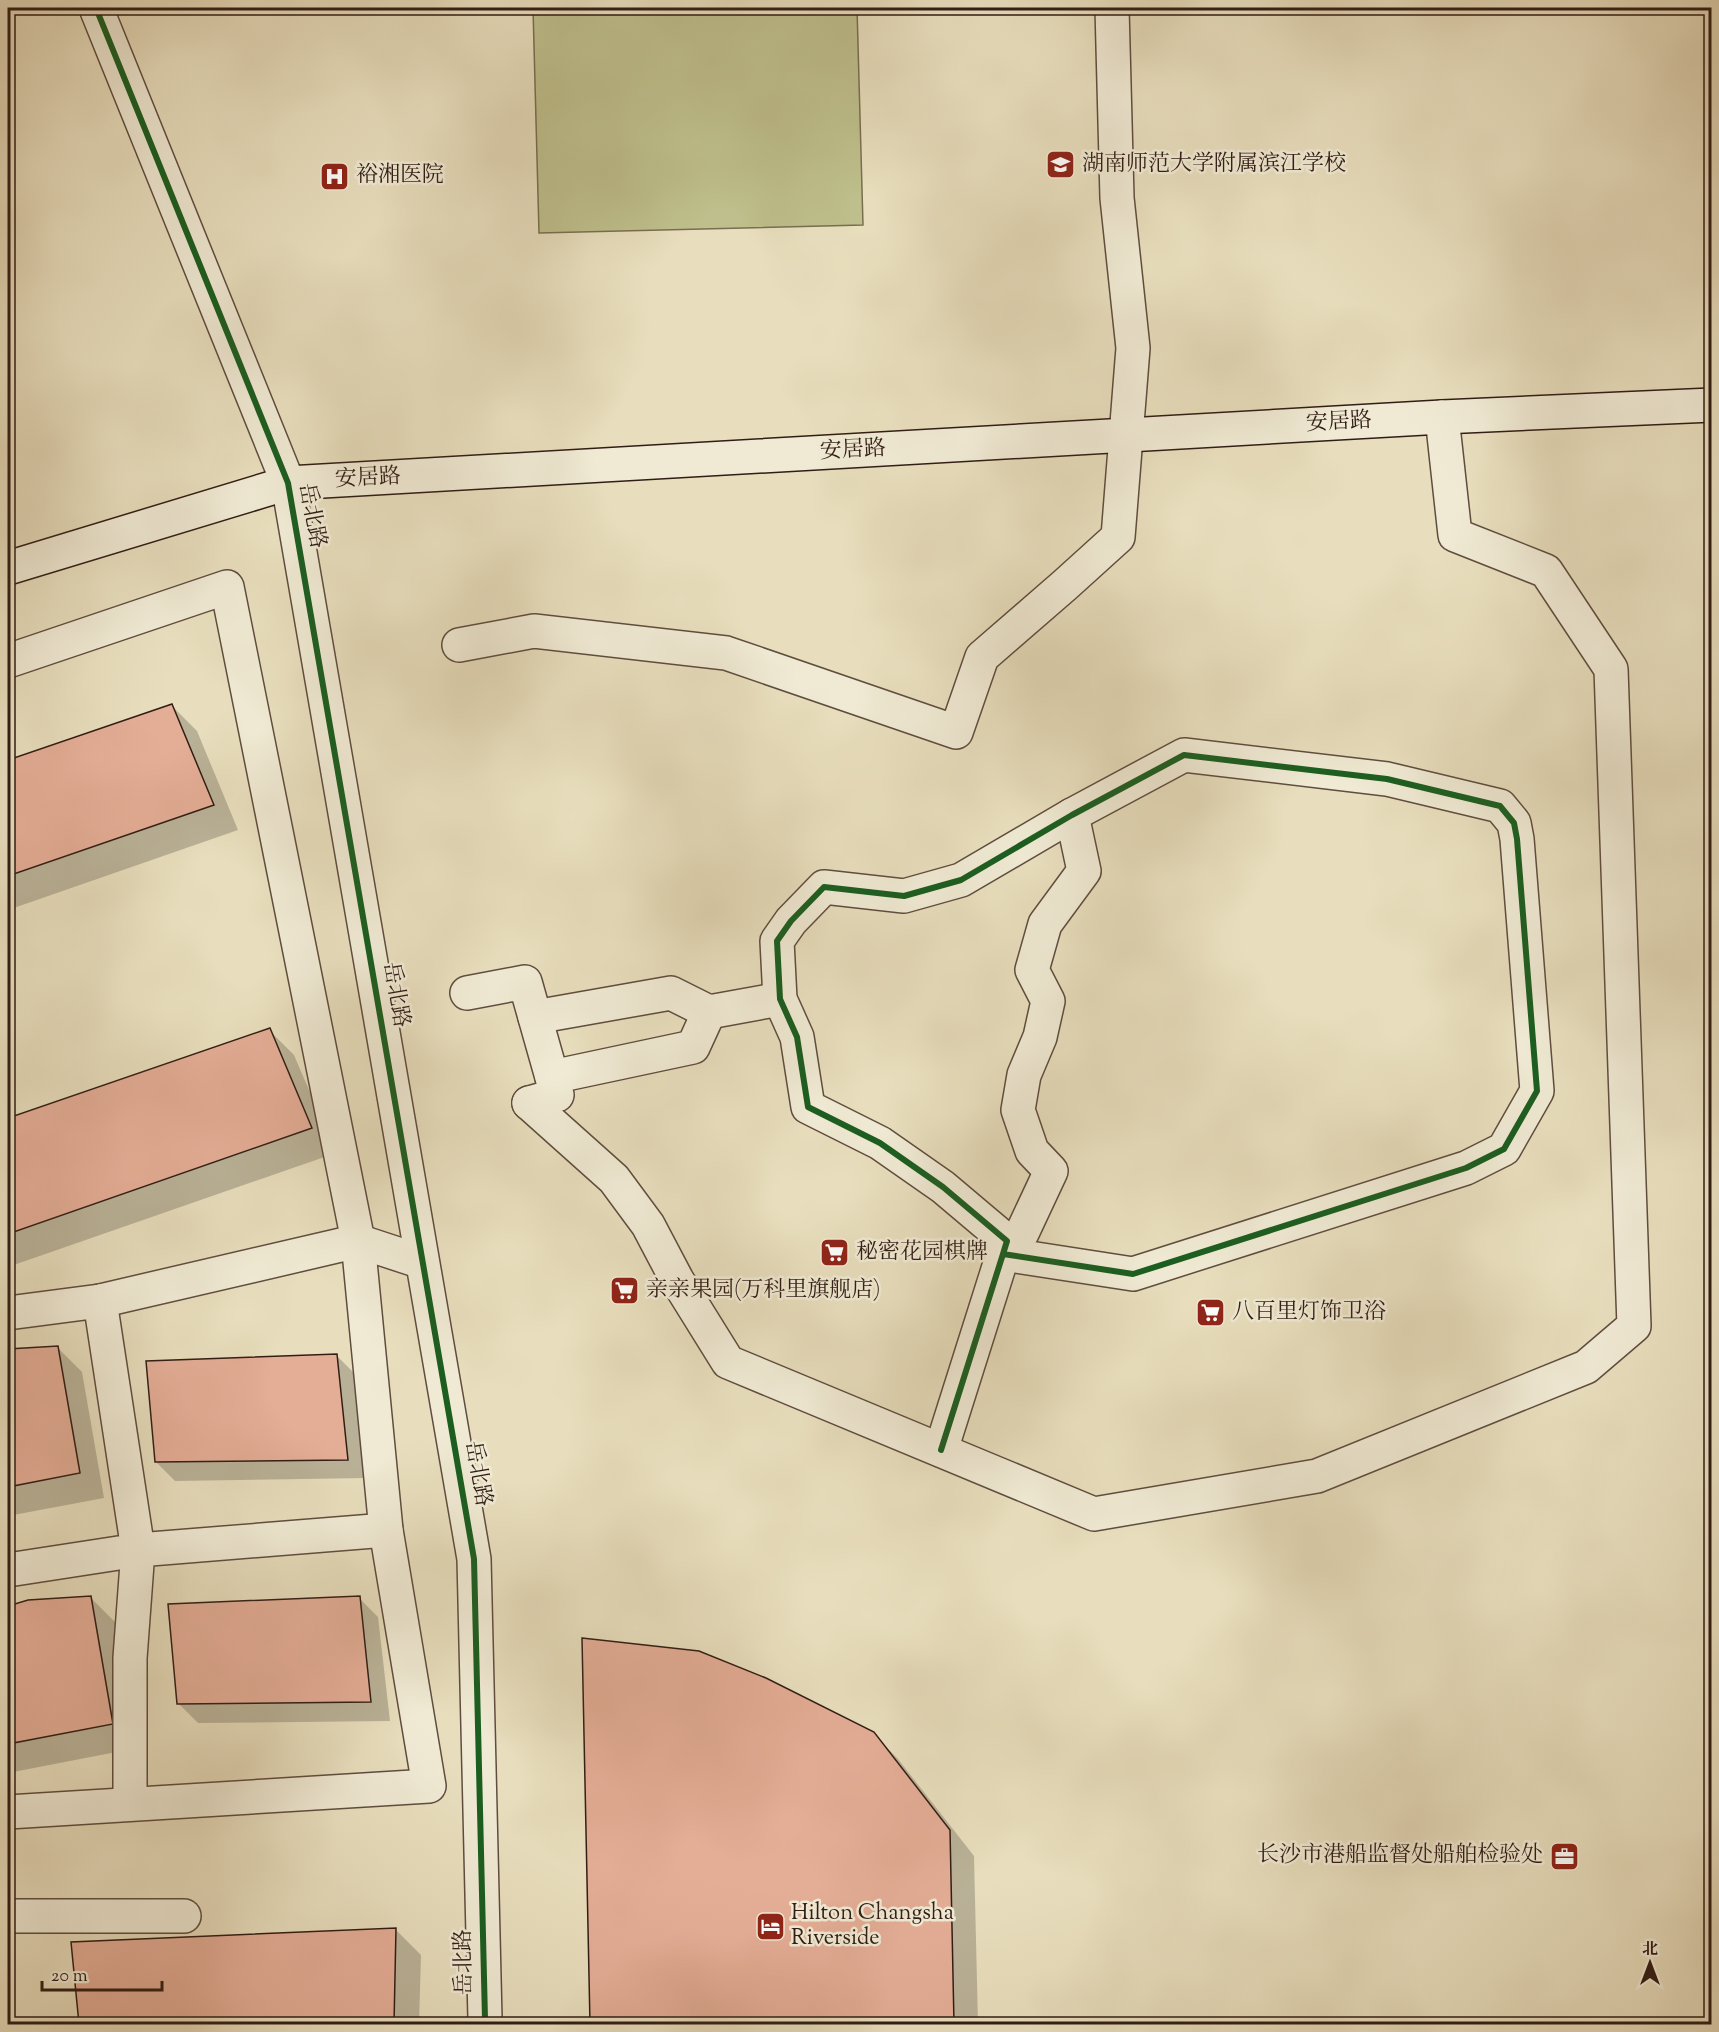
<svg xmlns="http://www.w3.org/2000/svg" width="1719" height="2032" font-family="'Sorts Mill Goudy','Noto Serif SC',serif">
<rect width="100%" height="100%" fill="#e8debd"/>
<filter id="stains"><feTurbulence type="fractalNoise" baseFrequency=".00333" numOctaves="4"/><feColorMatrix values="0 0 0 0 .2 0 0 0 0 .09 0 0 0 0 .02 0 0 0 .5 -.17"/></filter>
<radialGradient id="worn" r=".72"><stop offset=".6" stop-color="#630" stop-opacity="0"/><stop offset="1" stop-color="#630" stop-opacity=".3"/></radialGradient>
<polygon fill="#bebf8c" stroke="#786e50" stroke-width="1.5" points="533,8 857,8 863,225 539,233"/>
<g fill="#0003">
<polygon points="172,706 197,731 238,830 8,910 8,762"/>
<polygon points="269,1030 294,1055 336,1153 8,1267 8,1119"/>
<polygon points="57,1347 82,1372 104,1498 8,1516 8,1350"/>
<polygon points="337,1356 356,1375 367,1478 175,1481 156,1462"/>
<polygon points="90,1597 115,1622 137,1748 8,1773 8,1608 28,1602"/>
<polygon points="359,1598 378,1617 390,1721 198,1723 179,1704"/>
<polygon points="584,1639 873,1733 898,1759 974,1856 978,2024 592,2024"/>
<polygon points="396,1930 421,1955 419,2024 80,2024 73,1944"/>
</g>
<g fill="#e4ad96" stroke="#311d15" stroke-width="1.5">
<polygon points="172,704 214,805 8,876 8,760"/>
<polygon points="270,1028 312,1128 8,1234 8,1118"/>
<polygon points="58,1346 80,1473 8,1487 8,1349"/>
<polygon points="337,1354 348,1460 155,1462 146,1361"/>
<polygon points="91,1596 113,1724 8,1744 8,1606 28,1600"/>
<polygon points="360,1596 371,1702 177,1704 168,1604"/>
<polygon points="582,1638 699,1651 766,1678 874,1732 950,1830 954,2024 590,2024"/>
<polygon points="396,1928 394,2024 79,2024 71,1942"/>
</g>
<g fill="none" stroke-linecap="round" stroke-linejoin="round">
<defs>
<g id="minor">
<polyline points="459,645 534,631 726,653 956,732 982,657 1065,585 1118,537 1133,348 1117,198 1112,8"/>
<polyline points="8,661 227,587 358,1241 386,1530 429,1786 8,1812"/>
<polyline points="467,993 525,982 557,1095 529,1103"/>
<polyline points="535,1017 671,993 709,1012 780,999"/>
<polyline points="552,1077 693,1047 709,1012"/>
<polyline points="529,1103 614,1179 648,1225 677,1280 728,1362 1094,1514 1317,1476 1586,1367 1634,1326 1611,669 1546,571 1455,535 1442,417"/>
<polyline points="1003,1254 1022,1233 1051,1171 1032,1151 1018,1110 1024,1075 1040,1037 1048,1001 1032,970 1045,924 1084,871 1072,815"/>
<polyline points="8,1313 100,1301 358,1241 422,1262"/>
<polyline points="941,1450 1003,1254 1007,1241 943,1187 880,1143 808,1107 797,1037 780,999 777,941 791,921 824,887 904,896 961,880 1072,815 1184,755 1387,779 1500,806 1514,823 1517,839 1537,1091 1504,1149 1466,1168 1133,1274 1003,1254"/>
<polyline points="8,1570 138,1550 100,1301"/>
<polyline points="130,1804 130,1658 138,1550 386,1530"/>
<polyline points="8,1916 184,1916"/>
</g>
<polyline id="tertiary" points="96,8 288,483 474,1559 485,2019 483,2024"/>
<polyline id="secondary" points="8,568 288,483 1442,417 1712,405"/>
</defs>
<use href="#minor" stroke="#5f4d3f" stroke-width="36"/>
<use href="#tertiary" stroke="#5f4d3f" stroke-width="36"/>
<use href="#secondary" stroke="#311d15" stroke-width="36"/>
<use href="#minor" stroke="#f0ead4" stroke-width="33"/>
<use href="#tertiary" stroke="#f0ead4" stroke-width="33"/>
<use href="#secondary" stroke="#f0ead4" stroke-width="33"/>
<defs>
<g id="cycleway">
<polyline points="96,8 288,483 474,1559 485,2019 483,2024"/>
<polyline points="941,1450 1003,1254 1007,1241 943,1187 880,1143 808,1107 797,1037 780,999 777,941 791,921 824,887 904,896 961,880 1072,815 1184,755 1387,779 1500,806 1514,823 1517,839 1537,1091 1504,1149 1466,1168 1133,1274 1003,1254"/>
</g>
</defs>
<use href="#cycleway" stroke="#f0ead4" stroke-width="10"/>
<use href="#cycleway" stroke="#1b5e20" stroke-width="6"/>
</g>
<defs>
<symbol id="school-square" viewBox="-11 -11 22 22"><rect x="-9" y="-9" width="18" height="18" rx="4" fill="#8f2418" stroke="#f0ead4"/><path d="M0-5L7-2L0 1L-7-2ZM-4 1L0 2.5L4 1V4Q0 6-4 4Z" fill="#fff"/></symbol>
<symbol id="hospital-square" viewBox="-11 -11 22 22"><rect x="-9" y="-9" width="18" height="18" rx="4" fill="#8f2418" stroke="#f0ead4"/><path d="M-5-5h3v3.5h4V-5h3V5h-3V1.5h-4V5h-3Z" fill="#fff"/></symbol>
<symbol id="supermarket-square" viewBox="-11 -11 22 22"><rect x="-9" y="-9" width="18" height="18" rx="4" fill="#8f2418" stroke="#f0ead4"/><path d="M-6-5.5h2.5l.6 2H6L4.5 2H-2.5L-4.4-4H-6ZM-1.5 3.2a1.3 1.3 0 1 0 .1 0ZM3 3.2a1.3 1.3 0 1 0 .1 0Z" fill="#fff"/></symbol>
<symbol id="office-square" viewBox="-11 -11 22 22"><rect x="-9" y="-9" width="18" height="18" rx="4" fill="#8f2418" stroke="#f0ead4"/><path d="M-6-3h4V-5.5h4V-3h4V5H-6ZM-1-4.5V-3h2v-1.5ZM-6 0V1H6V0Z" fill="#fff"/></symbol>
<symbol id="hotel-square" viewBox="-11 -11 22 22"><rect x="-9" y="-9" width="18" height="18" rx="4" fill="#8f2418" stroke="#f0ead4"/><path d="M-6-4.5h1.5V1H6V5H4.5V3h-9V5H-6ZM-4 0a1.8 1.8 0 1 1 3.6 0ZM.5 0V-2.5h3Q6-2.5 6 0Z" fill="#fff"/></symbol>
</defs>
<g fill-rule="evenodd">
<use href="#school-square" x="1044" y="148" width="33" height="33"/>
<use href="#hospital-square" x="318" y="160" width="33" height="33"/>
<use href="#supermarket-square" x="818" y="1236" width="33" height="33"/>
<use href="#supermarket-square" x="608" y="1274" width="33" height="33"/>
<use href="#supermarket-square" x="1194" y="1296" width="33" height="33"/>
<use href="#office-square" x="1548" y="1840" width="33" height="33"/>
<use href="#hotel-square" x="754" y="1910" width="33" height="33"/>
</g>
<g text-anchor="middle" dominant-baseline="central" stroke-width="5" stroke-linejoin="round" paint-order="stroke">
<g font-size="22" fill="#311d15" stroke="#f0ead4" text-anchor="start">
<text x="1082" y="165">湖南师范大学附属滨江学校</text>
<text x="356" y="176">裕湘医院</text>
<text x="856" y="1253">秘密花园棋牌</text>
<text x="646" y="1291">亲亲果园(万科里旗舰店)</text>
<text x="1232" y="1313">八百里灯饰卫浴</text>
<text x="1543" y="1856" text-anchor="end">长沙市港船监督处船舶检验处</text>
<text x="791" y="1914">Hilton Changsha<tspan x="791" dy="25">Riverside</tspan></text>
</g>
<g font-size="22" fill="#311d15" stroke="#f0ead4">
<text transform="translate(1339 423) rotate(-3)">安居路</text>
<text transform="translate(853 451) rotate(-3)">安居路</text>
<text transform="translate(368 479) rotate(-3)">安居路</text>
<text transform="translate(311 516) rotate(79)">岳北路</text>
<text transform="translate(395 995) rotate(80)">岳北路</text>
<text transform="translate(477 1474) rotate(80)">岳北路</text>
<text transform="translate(465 1962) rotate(-91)">岳北路</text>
</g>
</g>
<rect width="1719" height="2032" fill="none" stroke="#e8debd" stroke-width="30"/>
<rect x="9" y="9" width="1701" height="2014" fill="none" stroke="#311d15" stroke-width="3"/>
<rect x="15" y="15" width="1689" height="2002" fill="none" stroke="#311d15" stroke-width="1.5"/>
<g transform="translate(1650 1963)" stroke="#f0ead4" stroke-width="4.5" paint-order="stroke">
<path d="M0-4.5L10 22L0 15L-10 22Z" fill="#311d15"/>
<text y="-9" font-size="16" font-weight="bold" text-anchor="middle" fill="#311d15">北</text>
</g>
<path d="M42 1981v9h120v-9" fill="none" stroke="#311d15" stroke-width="3"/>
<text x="51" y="1981" font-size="18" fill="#311d15" stroke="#f0ead4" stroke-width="4.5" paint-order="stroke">20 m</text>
<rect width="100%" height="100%" filter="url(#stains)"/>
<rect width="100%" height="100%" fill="url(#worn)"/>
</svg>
